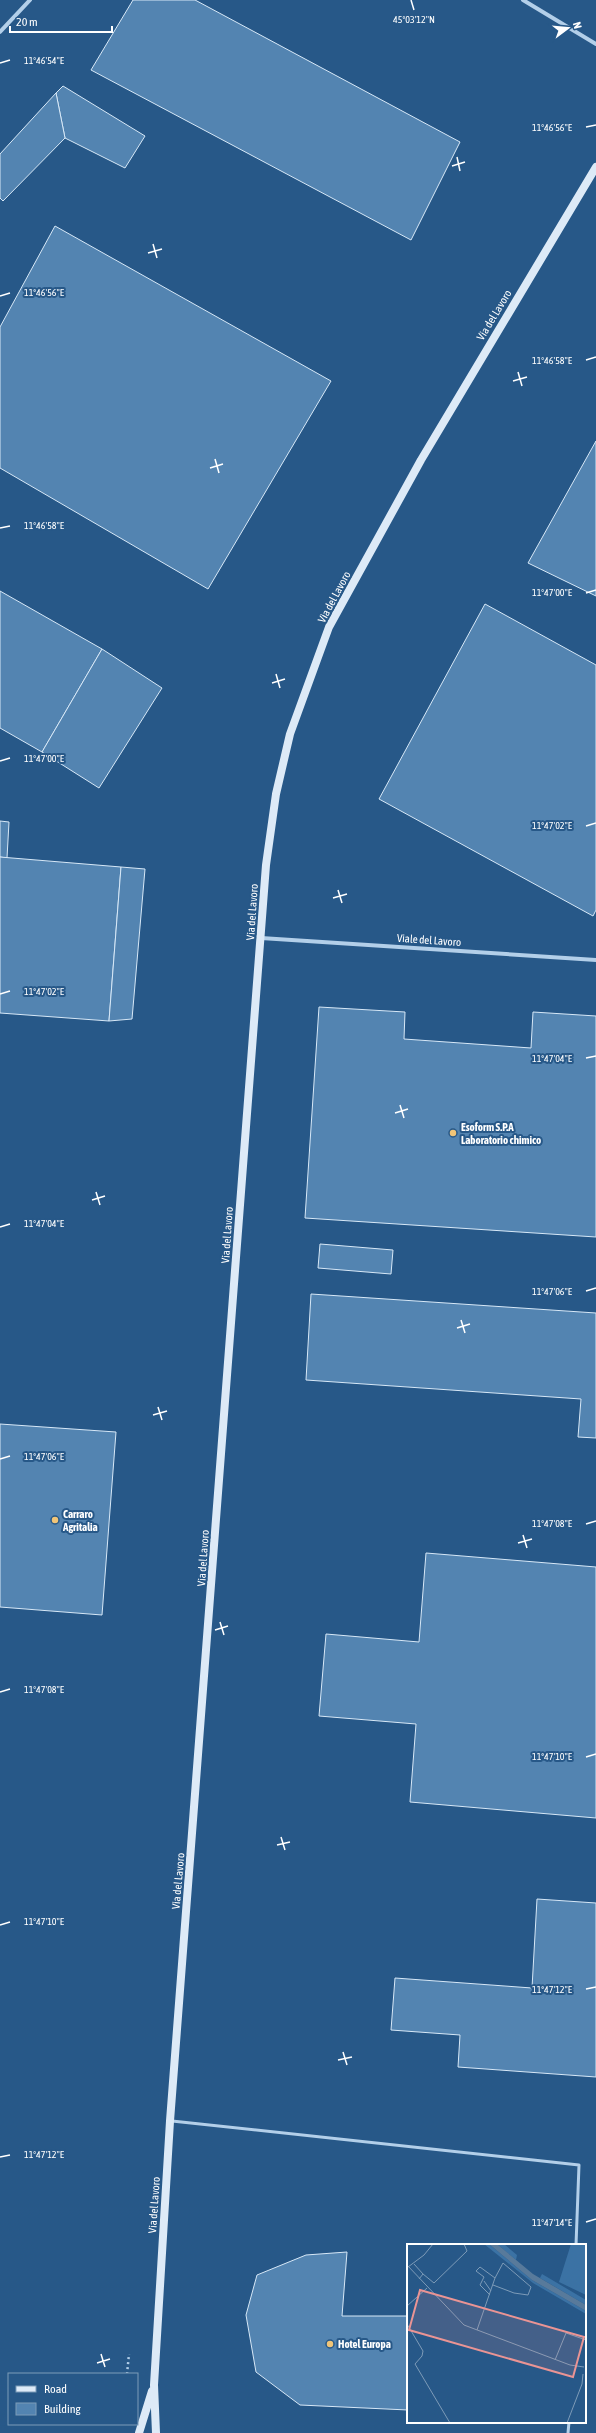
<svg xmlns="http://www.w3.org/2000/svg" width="596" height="2433" font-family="'Asap Condensed',sans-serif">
<rect width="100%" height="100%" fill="#275888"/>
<g fill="#5384b1" stroke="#d7e8f7">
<polygon points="133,0 195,0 460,142 411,240 91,70"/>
<polygon points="63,86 145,136 125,168 65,138 56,93"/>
<polygon points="56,93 65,138 3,201 0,198 0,154"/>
<polygon points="55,226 331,381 208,589 0,468 0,327"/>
<polygon points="596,441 596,596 528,563"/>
<polygon points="0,591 102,649 42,752 0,728"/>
<polygon points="485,604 596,665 596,910 593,916 379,799"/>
<polygon points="102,649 162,688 99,788 42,752"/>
<polygon points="0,821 9,822 7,858 0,857"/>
<polygon points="0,857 121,867 109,1021 0,1013"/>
<polygon points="121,867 145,869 132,1019 109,1021"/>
<polygon points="319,1007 405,1012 404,1039 531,1048 533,1012 596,1016 596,1237 305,1218"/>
<polygon points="320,1244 393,1250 391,1274 318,1268"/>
<polygon points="311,1294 596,1313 596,1438 578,1437 581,1399 306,1380"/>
<polygon points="0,1424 116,1432 102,1615 0,1607"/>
<polygon points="426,1553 596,1567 596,1818 410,1802 416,1724 319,1716 326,1634 419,1642"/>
<polygon points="537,1899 596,1903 596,2077 458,2067 460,2035 391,2030 395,1978 532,1988"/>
<polygon points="347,2252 342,2316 408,2316 408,2410 300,2405 256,2372 246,2315 257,2275 306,2255"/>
</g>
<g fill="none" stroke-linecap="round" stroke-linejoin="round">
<polyline stroke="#b3cfe9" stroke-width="2.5" stroke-dasharray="2 3" stroke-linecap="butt" points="127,2374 129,2354"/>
<g stroke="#b3cfe9" stroke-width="3">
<polyline points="172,2121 579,2165 576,2245"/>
<polyline points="568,2433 569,2422"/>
</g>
<g stroke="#b3cfe9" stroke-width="4">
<polyline points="523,0 596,44"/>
<polyline points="0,32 30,0"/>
<polyline points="261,938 596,960"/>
</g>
<g stroke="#ddeaf7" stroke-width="8">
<polyline points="139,2433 152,2391"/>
<polyline points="156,2433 154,2385 170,2121 266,865 276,794 290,734 329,627 421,460 596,167"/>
</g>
</g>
<path fill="none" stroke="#fff" stroke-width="1.5" d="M411,0L414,10M0,63L10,60M586,127L596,125M457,157L460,171M452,166L465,162M153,244L157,258M148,253L162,249M0,296L10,293M586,360L596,357M518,372L522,386M513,381L527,377M215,459L219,473M210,468L223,464M0,528L10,526M586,593L596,590M276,674L280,688M272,683L285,679M0,761L10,758M586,826L596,823M338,890L342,903M333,898L347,894M0,994L10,991M586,1058L596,1056M400,1105L404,1118M395,1113L408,1109M96,1192L100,1205M92,1200L105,1196M0,1227L10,1224M586,1291L596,1288M461,1320L465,1333M457,1328L470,1324M158,1407L162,1420M153,1415L167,1411M0,1459L10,1456M586,1524L596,1521M523,1535L527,1548M518,1543L532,1539M220,1622L224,1635M215,1630L228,1626M0,1692L10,1689M586,1757L596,1754M281,1837L285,1850M277,1845L290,1842M0,1925L10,1922M586,1989L596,1987M343,2052L347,2065M338,2060L352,2057M0,2157L10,2155M586,2222L596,2219M101,2354L105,2367M97,2363L110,2359"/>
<g fill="#f1c578" stroke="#275888" stroke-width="1.5">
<circle cx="453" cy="1133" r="4"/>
<circle cx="55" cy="1520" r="4"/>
<circle cx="330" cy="2344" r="4"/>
</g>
<g text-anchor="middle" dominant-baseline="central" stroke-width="4" stroke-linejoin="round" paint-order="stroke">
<g font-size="11" fill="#fff" stroke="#275888">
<text transform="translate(494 315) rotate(-59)">Via del Lavoro</text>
<text transform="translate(334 597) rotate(-62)">Via del Lavoro</text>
<text transform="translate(252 912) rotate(-86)">Via del Lavoro</text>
<text transform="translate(429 940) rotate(4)">Viale del Lavoro</text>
<text transform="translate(227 1235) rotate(-86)">Via del Lavoro</text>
<text transform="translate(203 1558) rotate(-86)">Via del Lavoro</text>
<text transform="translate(178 1881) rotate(-85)">Via del Lavoro</text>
<text transform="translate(154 2205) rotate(-86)">Via del Lavoro</text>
</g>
<g font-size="11" font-weight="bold" fill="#fff" stroke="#275888" text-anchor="start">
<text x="461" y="1127">Esoform S.P.A<tspan x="461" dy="13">Laboratorio chimico</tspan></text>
<text x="63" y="1514">Carraro<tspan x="63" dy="13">Agritalia</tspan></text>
<text x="338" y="2344">Hotel Europa</text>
</g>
</g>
<g transform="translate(407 2244)">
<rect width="179" height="179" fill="#275888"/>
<path d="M77,0H82L125,36L179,67V70L126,39ZM90,0H97L110,11L109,16ZM164,0H179V51L152,38ZM135,30L179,56V61L133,34Z" fill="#3b72a4"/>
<path d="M82,0H90L126,30L179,61V67L125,36Z" fill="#587a9b"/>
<path fill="none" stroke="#7d9bb8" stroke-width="1" d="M7,20L16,30M0,21L57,81L163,121L177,123M1,23L17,11L26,0M12,35L16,30L27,39L60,7L57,0M77,37L84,47M83,51L73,41L77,33L69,27L73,23L88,34M0,62L20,44M0,80L16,107L15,112L8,120L43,179M70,86L88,34L96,19L124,43L121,51L107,49L86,41M148,116L159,89L179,96M160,179L175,140L176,130"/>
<path fill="#ea9494" fill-opacity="0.15" stroke="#ea9494" stroke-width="2" d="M13,46L177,93L166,133L2,86Z"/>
<rect width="179" height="179" fill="none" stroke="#fff" stroke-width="2"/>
</g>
<g font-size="10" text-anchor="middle" fill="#fff" stroke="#275888" stroke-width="4" stroke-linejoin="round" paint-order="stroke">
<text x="414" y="23">45°03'12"N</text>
<text x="44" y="64">11°46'54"E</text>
<text x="552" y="131">11°46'56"E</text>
<text x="44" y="296">11°46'56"E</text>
<text x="552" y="364">11°46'58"E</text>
<text x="44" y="529">11°46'58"E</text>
<text x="552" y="596">11°47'00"E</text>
<text x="44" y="762">11°47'00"E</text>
<text x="552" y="829">11°47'02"E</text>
<text x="44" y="995">11°47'02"E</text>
<text x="552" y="1062">11°47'04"E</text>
<text x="44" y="1227">11°47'04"E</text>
<text x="552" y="1295">11°47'06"E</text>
<text x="44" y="1460">11°47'06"E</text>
<text x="552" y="1527">11°47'08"E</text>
<text x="44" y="1693">11°47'08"E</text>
<text x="552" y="1760">11°47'10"E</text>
<text x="44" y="1925">11°47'10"E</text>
<text x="552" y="1993">11°47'12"E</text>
<text x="44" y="2158">11°47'12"E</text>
<text x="552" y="2226">11°47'14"E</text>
</g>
<rect x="8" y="2373" width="130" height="52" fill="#275888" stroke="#7d9bb8"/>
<rect x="16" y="2386" width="20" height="6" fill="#ddeaf7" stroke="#7d9bb8"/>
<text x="44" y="2393" font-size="12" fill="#ffffff">Road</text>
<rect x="16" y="2403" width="20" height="12" fill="#5384b1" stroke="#7d9bb8"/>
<text x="44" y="2413" font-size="12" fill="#ffffff">Building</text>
<g transform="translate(568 28) rotate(74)" stroke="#275888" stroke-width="3" paint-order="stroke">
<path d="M0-3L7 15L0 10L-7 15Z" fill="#ffffff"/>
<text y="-6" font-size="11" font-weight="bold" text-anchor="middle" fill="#ffffff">N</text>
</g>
<path d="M10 26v6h102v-6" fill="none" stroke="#ffffff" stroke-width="2"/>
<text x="16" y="26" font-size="12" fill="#ffffff" stroke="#275888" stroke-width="3" paint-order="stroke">20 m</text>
</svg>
